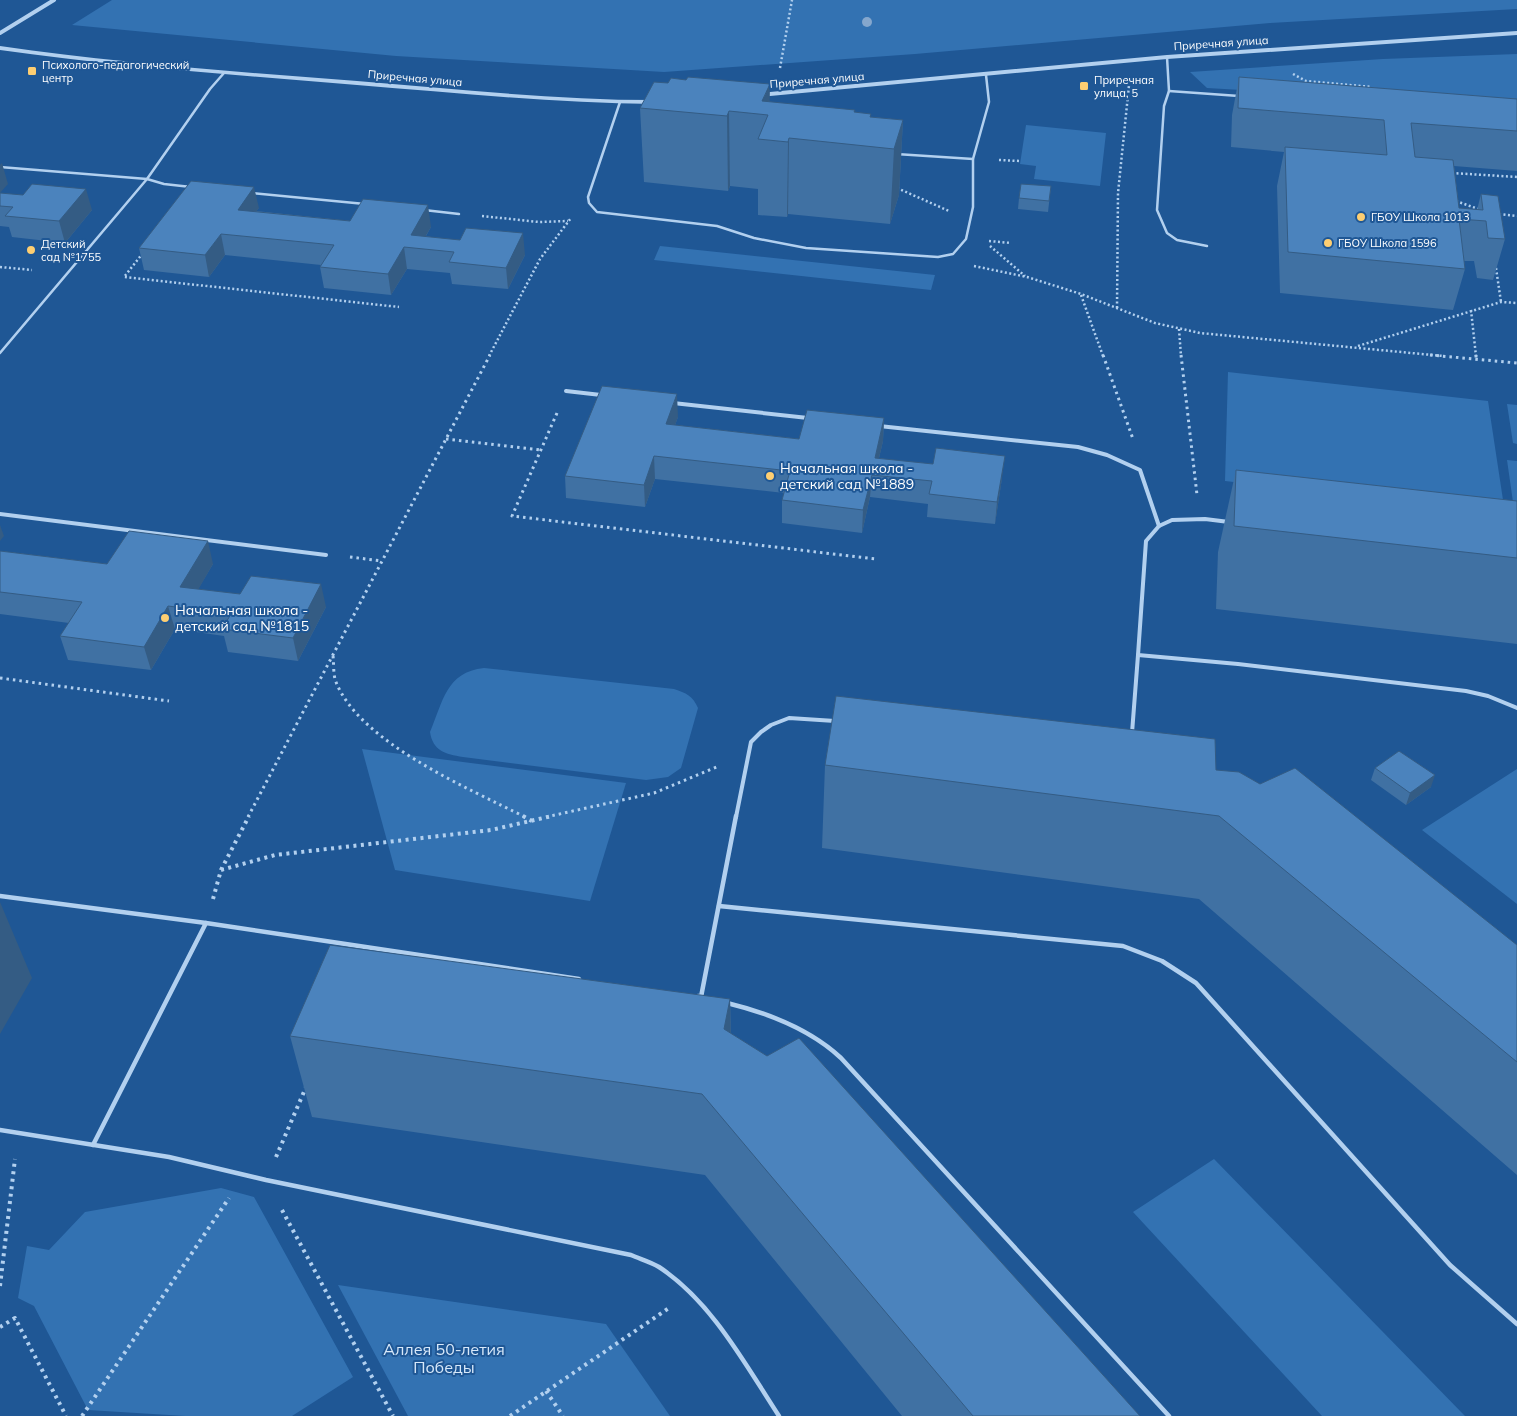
<svg xmlns="http://www.w3.org/2000/svg" width="1517" height="1416" font-family="Mulish,sans-serif">
<rect width="100%" height="100%" fill="#1f5795"/>
<g fill="#3372b2">
<polygon points="112,0 1517,0 1517,9 1270,23 915,54 664,72 396,56 72,25"/>
<polygon points="1517,54 1517,106 1207,88 1190,72 1383,59"/>
<polygon points="1026,125 1106,133 1100,186 1034,179 1036,166 1020,164"/>
<polygon points="660,246 935,275 931,290 654,260"/>
<polygon points="1228,372 1488,401 1505,513 1225,481"/>
<polygon points="1507,404 1517,405 1517,444 1513,443"/>
<polygon points="1507,460 1517,461 1517,502 1513,502"/>
<path d="M484,668L674,689C686,693 693,696 698,708L681,768L668,777L646,780L463,757C445,754 433,751 430,732C443,702 446,672 484,668Z"/>
<polygon points="362,749 626,783 590,901 395,870"/>
<polygon points="1517,769 1517,904 1422,830"/>
<polygon points="1214,1159 1465,1416 1322,1416 1133,1212"/>
<polygon points="221,1188 254,1197 353,1377 292,1416 185,1416 88,1410 34,1306 18,1298 27,1246 49,1250 85,1212"/>
<polygon points="338,1285 606,1324 670,1416 408,1416"/>
</g>
<g fill="none" stroke-linecap="round" stroke-linejoin="round">
<g stroke="#b2d0ef" stroke-width="2.5" stroke-dasharray="2 2.5" stroke-linecap="butt">
<polyline points="780,68 792,0"/>
<polyline points="1293,74 1306,81 1372,87"/>
<polyline points="999,160 1020,161"/>
<polyline points="1452,173 1517,177"/>
<polyline points="897,188 949,211"/>
<polyline points="1456,201 1481,210"/>
<polyline points="1499,214 1517,216"/>
<polyline points="482,216 539,222 568,221"/>
<polyline points="989,241 1011,243"/>
<polyline points="990,246 1025,276"/>
<polyline points="143,253 124,277 399,307"/>
<polyline points="974,266 1027,277 1081,294 1155,323 1200,333 1443,356"/>
<polyline points="0,267 32,270"/>
<polyline points="1496,268 1501,302"/>
<polyline points="1081,295 1103,356"/>
<polyline points="1117,308 1118,193 1129,85"/>
<polyline points="1471,310 1476,356"/>
<polyline points="1179,329 1181,356"/>
<polyline points="1358,346 1501,302 1517,303"/>
<polyline points="489,356 540,259 571,218"/>
</g>
<g stroke="#b2d0ef" stroke-width="3" stroke-dasharray="2.5 4" stroke-linecap="butt">
<polyline points="1103,355 1133,439"/>
<polyline points="1181,355 1197,495"/>
<polyline points="1430,355 1517,363"/>
<polyline points="1476,355 1476,359"/>
<polyline points="557,413 512,516 876,559"/>
<polyline points="446,439 541,450"/>
<polyline points="350,557 382,561"/>
<path d="M333,656C334,664 333,675 336,682C360,743 470,789 525,817"/>
<polyline points="0,678 169,701"/>
<polyline points="248,817 490,355"/>
<polyline points="546,817 654,793 719,766"/>
</g>
<g stroke="#b2d0ef" stroke-width="4" stroke-dasharray="3 4.5" stroke-linecap="butt">
<polyline points="523,816 532,821"/>
<polyline points="221,870 275,855 491,830 552,816"/>
<polyline points="213,899 221,870 249,816"/>
<polyline points="276,1157 306,1087"/>
<polyline points="282,1210 393,1416"/>
<polyline points="0,1286 15,1159"/>
<polyline points="0,1327 15,1318 66,1416"/>
<polyline points="546,1391 563,1416"/>
<polyline points="82,1416 229,1198"/>
<polyline points="510,1416 669,1308"/>
</g>
<g stroke="#b2d0ef" stroke-width="2.5">
<polyline points="1167,57 1169,91 1164,106 1157,210 1167,233 1177,240 1207,246"/>
<polyline points="1169,91 1239,96"/>
<polyline points="620,102 588,197 589,203 597,212 717,226 754,238 806,248 938,257 953,254 966,239 973,207 973,159 989,102 986,75"/>
<polyline points="896,154 973,159"/>
<polyline points="0,167 147,179 164,184 191,187"/>
<polyline points="252,193 365,204"/>
<polyline points="424,210 459,214"/>
<polyline points="0,353 147,179 210,89 224,73"/>
</g>
<g stroke="#b2d0ef" stroke-width="4">
<polyline points="566,391 601,395"/>
<polyline points="673,403 808,418"/>
<polyline points="879,426 1078,447 1107,455 1140,470 1159,526"/>
<polyline points="0,514 326,555"/>
<polyline points="1229,522 1205,519 1172,520 1159,526 1146,541 1138,655 1238,664 1466,691 1488,696 1517,708"/>
<polyline points="1132,733 1138,655"/>
<polyline points="736,817 751,742 761,732 771,725 789,718 835,721"/>
</g>
<g stroke="#b2d0ef" stroke-width="4.5">
<polyline points="0,896 206,923 579,979"/>
<polyline points="719,906 1123,946 1162,961 1196,983 1450,1265 1517,1324"/>
<polyline points="698,996 701,997 736,816"/>
<path d="M727,1003C768,1013 810,1029 841,1058L1169,1416"/>
<path d="M0,1130L169,1157L266,1180L631,1255C640,1259 651,1262 659,1267C712,1302 745,1364 779,1416"/>
<polyline points="93,1145 206,923"/>
</g>
<polyline stroke="#b2d0ef" stroke-width="4" points="0,33 54,0"/>
<g fill="#b2d0ef" fill-rule="evenodd">
<polygon points="1517,31 1517,35 1167,59 758,97 755,95 758,93 1167,55"/>
<path d="M0,46C119,63 238,72 357,81C457,89 555,100 655,100L658,102L655,104C555,103 457,93 357,85C238,75 119,67 0,50Z"/>
</g>
</g>
<circle fill="#85a7cd" cx="867" cy="22" r="5"/>
<g fill="#4071a3">
<polygon points="1239,77 1517,99 1517,171 1454,166 1459,208 1477,210 1481,194 1505,239 1493,280 1477,278 1474,261 1464,261 1465,269 1453,310 1280,293 1277,186 1284,152 1231,147 1232,115"/>
<polygon points="769,102 855,112 871,117 903,120 899,195 890,224 788,214 787,217 758,215 758,189 730,186 728,191 644,182 640,108"/>
<polygon points="1051,186 1048,212 1018,209 1019,198"/>
<polygon points="0,193 92,210 65,243 12,237 9,227 0,226"/>
<polygon points="259,208 256,211 350,221 431,227 426,236 525,255 508,289 452,284 450,273 407,269 391,295 324,288 320,267 321,265 225,255 209,277 144,270 139,248"/>
<polygon points="678,417 675,425 799,439 884,418 883,441 879,458 1002,478 995,524 927,517 928,504 870,497 862,533 782,523 782,500 784,493 655,479 645,507 566,498 565,476"/>
<polygon points="1236,470 1517,501 1517,644 1216,609 1218,552"/>
<polygon points="0,551 107,564 213,564 198,589 326,607 298,661 228,652 224,636 175,629 151,670 68,660 60,636 69,623 0,614"/>
<polygon points="825,765 1216,770 1517,945 1517,1175 1199,899 822,848"/>
<polygon points="1375,768 1431,787 1406,805 1371,780"/>
<polygon points="730,999 731,1034 1140,1416 902,1416 705,1175 312,1117 290,1036"/>
</g>
<g fill="#345c84">
<polygon points="770,84 769,140 768,115 762,101"/>
<polygon points="729,111 730,186 728,191 727,116"/>
<polygon points="903,120 899,195 890,224 894,149"/>
<polygon points="789,138 788,214 787,217 788,142"/>
<polygon points="2,163 8,184 0,193 0,165"/>
<polygon points="254,187 259,208 242,231 238,210"/>
<polygon points="86,189 92,210 65,243 59,221"/>
<polygon points="428,205 431,227 418,249 411,235"/>
<polygon points="523,233 525,255 508,289 506,268"/>
<polygon points="221,234 225,255 209,277 205,255"/>
<polygon points="404,247 407,269 391,295 388,274"/>
<polygon points="677,394 678,417 667,447 666,424"/>
<polygon points="884,418 883,441 875,475 875,458"/>
<polygon points="654,456 655,479 645,507 644,485"/>
<polygon points="1005,456 1002,478 995,524 997,502"/>
<polygon points="872,475 870,497 862,533 863,510"/>
<polygon points="0,525 4,536 0,541"/>
<polygon points="208,541 213,564 187,609 180,587"/>
<polygon points="321,584 326,607 298,661 293,638"/>
<polygon points="168,606 175,629 151,670 144,647"/>
<polygon points="1435,775 1431,787 1406,805 1410,793"/>
<polygon points="0,902 32,978 0,1034"/>
<polygon points="730,999 732,1081 724,1029"/>
</g>
<g fill="#4b83bd" stroke="#345c84">
<polygon points="688,77 770,84 762,101 855,110 854,112 871,114 870,117 903,120 894,149 789,138 788,142 758,139 768,115 729,111 727,116 640,108 654,82 668,83 671,78 686,80"/>
<polygon points="1239,77 1517,99 1517,131 1411,123 1415,157 1453,160 1459,208 1483,210 1481,194 1498,196 1505,239 1488,238 1486,221 1459,219 1465,269 1288,252 1285,147 1387,155 1384,120 1238,108"/>
<polygon points="191,181 254,187 238,210 350,221 363,199 428,205 411,235 460,240 466,228 523,233 506,268 449,262 454,252 404,247 388,274 320,267 334,245 221,234 205,255 139,248"/>
<polygon points="32,184 86,189 59,221 5,216 13,207 0,206 0,193 23,195"/>
<polygon points="1021,184 1051,186 1049,201 1019,198"/>
<polygon points="602,386 677,394 666,424 799,439 807,410 884,418 875,458 933,464 936,448 1005,456 997,502 929,494 932,481 872,475 863,510 782,500 790,471 654,456 644,485 565,476"/>
<polygon points="1236,470 1517,501 1517,558 1234,526"/>
<polygon points="129,531 208,541 180,587 240,594 251,576 321,584 293,638 222,629 231,614 168,606 144,647 60,636 82,602 0,592 0,551 107,564"/>
<polygon points="836,696 1215,739 1216,770 1239,772 1260,784 1295,768 1517,945 1517,1062 1219,816 825,765"/>
<polygon points="1399,751 1435,775 1410,793 1375,768"/>
<polygon points="330,945 730,999 724,1029 767,1056 799,1038 1140,1416 973,1416 702,1094 290,1036"/>
</g>
<g fill="#fdce72" stroke="#1f5795" stroke-width="2">
<rect x="27" y="66" width="10" height="10" rx="2.5"/>
<rect x="1079" y="81" width="10" height="10" rx="2.5"/>
<circle cx="1361" cy="217" r="5"/>
<circle cx="1328" cy="243" r="5"/>
<circle cx="31" cy="250" r="5"/>
<circle cx="770" cy="476" r="5"/>
<circle cx="165" cy="618" r="5"/>
</g>
<g text-anchor="middle" dominant-baseline="central" stroke-width="4" stroke-linejoin="round" paint-order="stroke">
<g font-size="11" fill="#fff" stroke="#1f5795">
<text transform="translate(1221 43) rotate(-4)">Приречная улица</text>
<text transform="translate(415 78) rotate(5)">Приречная улица</text>
<text transform="translate(817 80) rotate(-5)">Приречная улица</text>
</g>
<g font-size="11" fill="#fff" stroke="#1f5795" text-anchor="start">
<text x="42" y="65">Психолого-педагогический<tspan x="42" dy="13">центр</tspan></text>
<text x="1094" y="80">Приречная<tspan x="1094" dy="13">улица, 5</tspan></text>
<text x="1371" y="217">ГБОУ Школа 1013</text>
<text x="1338" y="243">ГБОУ Школа 1596</text>
<text x="41" y="244">Детский<tspan x="41" dy="13">сад №1755</tspan></text>
</g>
<g font-size="14" fill="#fff" stroke="#1f5795" text-anchor="start">
<text x="780" y="468">Начальная школа -<tspan x="780" dy="16">детский сад №1889</tspan></text>
<text x="175" y="610">Начальная школа -<tspan x="175" dy="16">детский сад №1815</tspan></text>
</g>
<g font-size="16" fill="#d8e9fa" stroke="#1f5795">
<text x="444" y="1349">Аллея 50-летия<tspan x="444" dy="18">Победы</tspan></text>
</g>
</g>
</svg>
